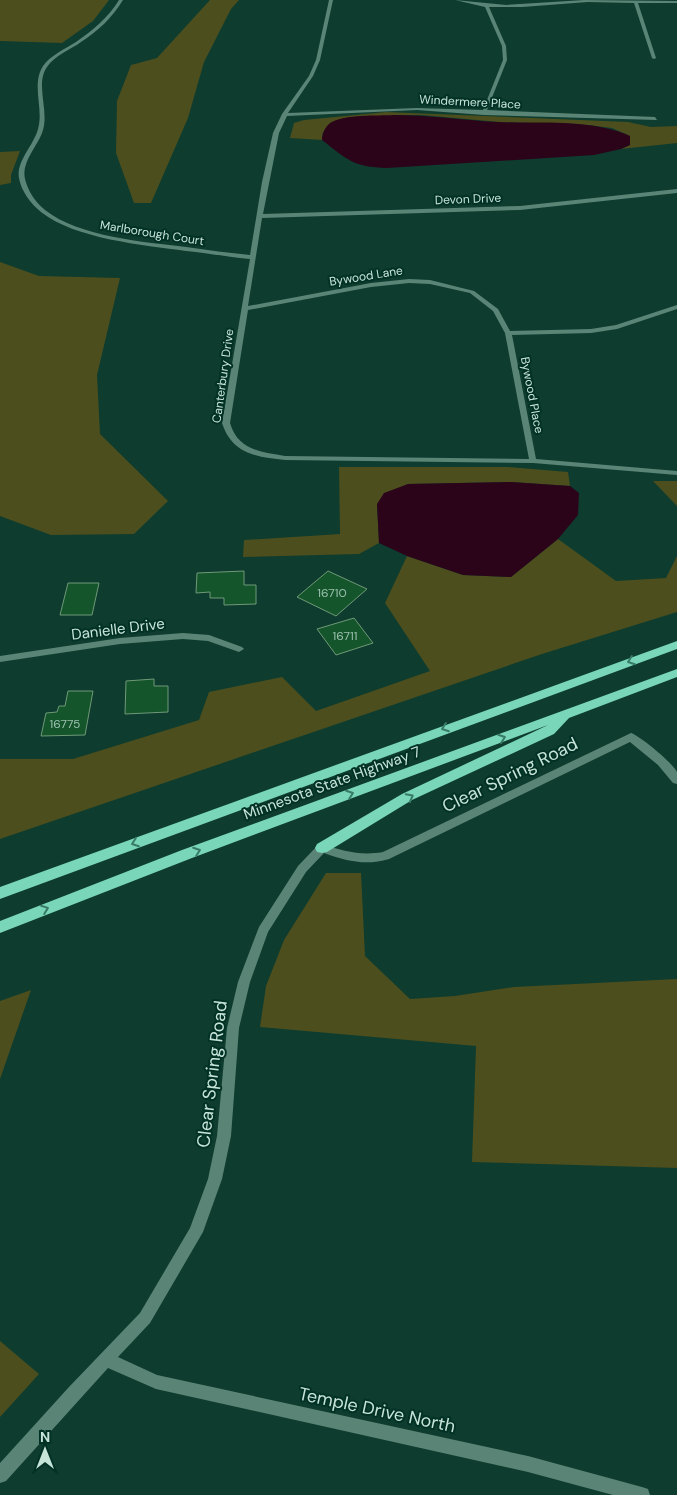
<svg xmlns="http://www.w3.org/2000/svg" width="677" height="1495" font-family="'DM Sans',sans-serif">
<rect width="100%" height="100%" fill="#0e3c2f"/>
<g fill="#4c4e1d">
<polygon points="0,0 109,0 93,21 62,43 0,41"/>
<polygon points="210,0 239,0 231,9 204,62 188,118 151,203 134,203 116,153 117,101 131,65 157,58"/>
<polygon points="386,112 628,122 651,127 677,126 677,143 621,149 630,145 630,136 612,128 587,125 499,122 422,115 394,115 323,132 322,140 290,138 294,123 304,120"/>
<polygon points="20,151 11,175 11,183 0,185 0,152"/>
<polygon points="0,262 39,276 120,278 97,375 100,434 168,501 134,534 51,535 0,516"/>
<polygon points="339,467 507,467 568,472 570,486 511,482 408,484 377,504 379,543 359,554 243,557 244,540 340,534"/>
<polygon points="653,481 677,481 677,506"/>
<polygon points="558,539 616,581 666,578 677,556 677,612 542,654 0,839 0,759 73,759 199,720 209,692 282,677 316,711 430,671 385,603 407,556 463,575 511,577"/>
<polygon points="326,873 361,873 365,956 410,999 455,996 514,987 677,979 677,1168 472,1162 476,1046 260,1027 266,986 284,940"/>
<polygon points="31,990 0,1079 0,1001"/>
<polygon points="0,1341 39,1374 0,1417"/>
</g>
<g fill="#2c041a">
<path d="M394,115C429,115 462,120 497,122C541,124 589,118 630,136V145L621,149L594,155L387,168C353,167 348,160 322,140C322,134 325,127 330,123C345,114 377,116 394,115Z"/>
<polygon points="511,482 570,486 579,493 578,515 558,539 511,577 463,575 407,556 379,543 377,504 384,493 408,484"/>
</g>
<g fill="#15552b" stroke="#6f9978">
<polygon points="244,571 244,585 256,585 256,604 224,605 224,598 210,598 210,592 196,593 197,573"/>
<polygon points="328,571 367,589 336,616 297,597"/>
<polygon points="68,583 99,583 92,615 60,615"/>
<polygon points="354,618 373,643 336,655 317,629"/>
<polygon points="154,679 154,686 168,686 168,712 125,714 126,681"/>
<polygon points="68,691 93,691 85,735 41,736 46,713 57,712 59,706 65,706"/>
</g>
<g fill="none" stroke-linecap="round" stroke-linejoin="round">
<g fill="#5a8576" fill-rule="evenodd">
<path d="M119,0H123C112,18 98,31 81,42C70,50 55,55 47,67C35,84 49,110 43,130C39,145 21,161 25,179C28,191 35,202 45,210C79,237 145,242 186,247C208,250 229,253 250,255L262,182L273,133L282,114L309,76L316,60L329,0H333L320,60L313,76L288,113L417,108L483,110L503,60L502,46L485,7L455,0L506,5L584,0L677,1V3H638L656,58L654,59L652,58L634,3L588,2L522,7H489L506,46L507,60L487,110L655,117L657,120L484,115L417,110L287,116L279,133L263,214L520,206L677,189V193L520,210L262,218L248,306L371,283L409,279L430,280L474,291L498,309L510,331L591,329L616,325L677,305V309L617,329L591,333L512,335L536,459L677,471V475L533,463L285,460C257,457 232,454 222,423L250,259C228,257 207,253 186,251C143,245 75,239 41,212C31,204 21,191 19,178C16,161 34,145 38,129C44,109 31,85 43,66C51,55 65,49 76,42C93,30 108,18 119,0ZM409,283L430,284L470,293L493,311L505,333L529,459L285,456C260,452 238,450 230,423L248,310L371,287Z"/>
<polygon points="183,633 209,635 242,647 244,649 239,652 208,641 183,639 120,644 0,662 0,656 120,638"/>
<path d="M631,733C640,736 673,763 677,772C677,775 677,781 677,784L673,783L658,765L630,742L389,859C366,866 346,861 324,853L306,872L268,932L250,982L239,1028L231,1136L222,1179L203,1232L150,1323L118,1357L157,1375L528,1456L642,1487L648,1489L650,1495H613L528,1472L156,1389L108,1368L6,1481L0,1483V1463L69,1387L140,1313L190,1228L208,1179L217,1136L227,1028L238,982L259,927L298,866L318,845L322,844C343,851 361,856 383,852Z"/>
</g>
<g fill="#79d6b8" fill-rule="evenodd">
<polygon points="677,641 677,649 0,899 0,887"/>
<polygon points="677,669 677,677 569,718 554,734 412,800 327,852 322,853 317,852 315,848 317,844 402,794 548,725 192,858 0,933 0,921 182,850"/>
</g>
</g>
<defs><path id="oneway-chevron" d="M-2-3.5L2.5 0L-2 3.5" fill="none" stroke-width="1.6" stroke-linecap="round" stroke-linejoin="round" transform="scale(1.25)"/></defs>
<g stroke="#387b67">
<use href="#oneway-chevron" transform="translate(631 661) rotate(160)"/>
<use href="#oneway-chevron" transform="translate(445 728) rotate(160)"/>
<use href="#oneway-chevron" transform="translate(502 738) rotate(-20)"/>
<use href="#oneway-chevron" transform="translate(350 794) rotate(-20)"/>
<use href="#oneway-chevron" transform="translate(410 797) rotate(-28)"/>
<use href="#oneway-chevron" transform="translate(135 843) rotate(160)"/>
<use href="#oneway-chevron" transform="translate(197 851) rotate(-20)"/>
<use href="#oneway-chevron" transform="translate(45 909) rotate(-21)"/>
</g>
<g text-anchor="middle" dominant-baseline="central" stroke-width="4" stroke-linejoin="round" paint-order="stroke">
<g font-size="12" fill="#c7e4d9" stroke="#023125">
<text transform="translate(470 102) rotate(3)">Windermere Place</text>
<text transform="translate(468 199) rotate(-2)">Devon Drive</text>
<text transform="translate(152 233) rotate(9)">Marlborough Court</text>
<text transform="translate(366 276) rotate(-9)">Bywood Lane</text>
<text transform="translate(223 376) rotate(-82)">Canterbury Drive</text>
<text transform="translate(532 395) rotate(79)">Bywood Place</text>
</g>
<g font-size="12" fill="#9ac0ae">
<text x="332" y="593">16710</text>
<text x="345" y="636">16711</text>
<text x="65" y="724">16775</text>
</g>
<g font-size="15" fill="#c7e4d9" stroke="#023125">
<text transform="translate(118 629) rotate(-7)">Danielle Drive</text>
<text transform="translate(332 783) rotate(-20)">Minnesota State Highway 7</text>
</g>
<g font-size="18" fill="#c7e4d9" stroke="#023125">
<text transform="translate(510 775) rotate(-26)">Clear Spring Road</text>
<text transform="translate(212 1074) rotate(-83)">Clear Spring Road</text>
<text transform="translate(377 1410) rotate(12)">Temple Drive North</text>
</g>
</g>
<g transform="translate(45 1450)" stroke="#023125" stroke-width="4" paint-order="stroke">
<path d="M0-4L9 19L0 12L-9 19Z" fill="#c7e4d9"/>
<text y="-8" font-size="14" font-weight="bold" text-anchor="middle" fill="#c7e4d9">N</text>
</g>
</svg>
